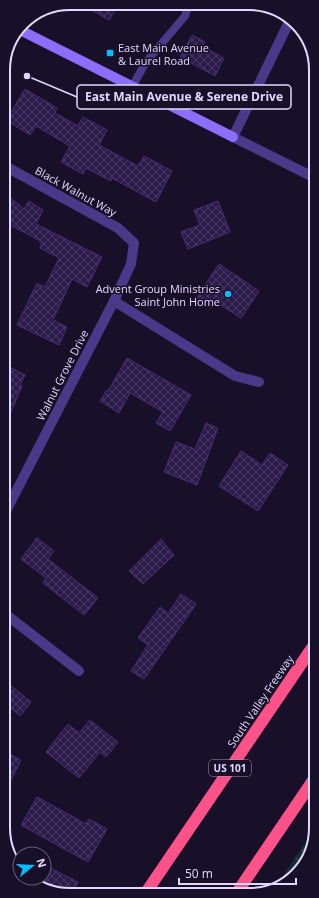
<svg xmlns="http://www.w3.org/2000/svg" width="319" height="898" font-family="'Open Sans',sans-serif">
<defs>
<pattern id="park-crowns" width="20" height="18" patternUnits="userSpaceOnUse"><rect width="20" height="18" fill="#122e33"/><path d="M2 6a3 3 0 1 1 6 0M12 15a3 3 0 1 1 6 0" fill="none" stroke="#344c52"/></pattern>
<pattern id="building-cross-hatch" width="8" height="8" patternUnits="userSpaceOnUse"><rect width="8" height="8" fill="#2c1b4a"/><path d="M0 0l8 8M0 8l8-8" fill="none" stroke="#4a3b65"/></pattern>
</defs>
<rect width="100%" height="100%" fill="#180f28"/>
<polygon fill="url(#park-crowns)" points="316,826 316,832 300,872 277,885"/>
<g fill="url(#building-cross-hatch)" stroke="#482c76">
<polygon points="79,3 119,3 109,20"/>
<polygon points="192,35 205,42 202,46 224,58 215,76 180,57"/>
<polygon points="25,89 57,108 55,113 78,126 83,117 107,130 99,145 138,166 144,156 172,171 156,202 112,178 111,181 86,168 83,174 61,162 70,146 36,126 30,135 6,120"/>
<polygon points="3,192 24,209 29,201 43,210 36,224 102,257 87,287 72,279 53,320 67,327 59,345 17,325 37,283 45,287 59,258 40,248 42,242 3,221"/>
<polygon points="218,201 230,232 188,249 181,232 200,225 194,210"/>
<polygon points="219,264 259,291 241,318 216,302 212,308 197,297"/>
<polygon points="127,358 191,395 170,431 156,423 163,412 130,393 119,413 100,401 107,390 108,391"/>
<polygon points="4,364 25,375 20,385 22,386 4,429"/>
<polygon points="206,423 218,428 197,485 164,472 176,442 195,449"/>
<polygon points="241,451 262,465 270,453 288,465 258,511 219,486"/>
<polygon points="37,538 54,551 48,559 98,598 84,615 43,583 46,578 21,559"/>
<polygon points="161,539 174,555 143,584 129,571"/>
<polygon points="181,594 196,604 144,679 131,671 148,645 138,638 160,607 168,613"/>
<polygon points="4,680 31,702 20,716 4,702"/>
<polygon points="90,720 118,742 106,757 100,752 79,778 46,752 68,724 79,733"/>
<polygon points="4,751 21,760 4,794"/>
<polygon points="37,797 86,824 89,819 107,829 88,862 21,825"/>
<polygon points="44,865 78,882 72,894 57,894 44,887"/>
</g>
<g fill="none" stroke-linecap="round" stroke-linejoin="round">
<polyline stroke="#4a3988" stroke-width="8" points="132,87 146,62 185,16 189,4"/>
<g stroke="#4a3988" stroke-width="10">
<polyline points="233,137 287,26 291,20"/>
<polyline points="3,165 118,228 134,243 131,264 114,301 4,515"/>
<polyline points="114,301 235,376 259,382"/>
<polyline points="4,613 79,671"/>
</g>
<polyline stroke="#4a3988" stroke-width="10" points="233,137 315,178"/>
<polyline stroke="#8a6eff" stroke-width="10" points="20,30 233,137"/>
<g stroke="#ff5288" stroke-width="12">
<polyline points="145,894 316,642"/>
<polyline points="236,894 316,776"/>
</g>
</g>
<g fill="#03bbff" stroke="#180f28" stroke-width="1.5">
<rect x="106" y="49" width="8" height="8" rx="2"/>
<circle cx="228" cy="294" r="4"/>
</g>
<g text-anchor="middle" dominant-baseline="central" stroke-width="3" stroke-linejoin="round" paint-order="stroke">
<rect fill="#180f28" stroke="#a59bbe" stroke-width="1" x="209" y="760" width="42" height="16" rx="3"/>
<g font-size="10" font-weight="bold" fill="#e2d7ff">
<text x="230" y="768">US 101</text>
</g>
<g font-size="11" fill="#e2d7ff" stroke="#180f28" text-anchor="start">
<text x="118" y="47">East Main Avenue<tspan x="118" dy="13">&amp; Laurel Road</tspan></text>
<text x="220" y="288" text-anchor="end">Advent Group Ministries<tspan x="220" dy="13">Saint John Home</tspan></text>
</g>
<g font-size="11" fill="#e2d7ff" stroke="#180f28">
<text transform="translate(76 191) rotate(29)">Black Walnut Way</text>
<text transform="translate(62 375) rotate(-63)">Walnut Grove Drive</text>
<text transform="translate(260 701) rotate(-56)">South Valley Freeway</text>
</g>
</g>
<path d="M0 0H319V898H0ZM70 10H249A60 60 0 0 1 309 70V828A60 60 0 0 1 249 888H70A60 60 0 0 1 10 828V70A60 60 0 0 1 70 10Z" fill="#180f28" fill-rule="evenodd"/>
<path fill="none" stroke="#e2d7ff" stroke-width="2" d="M70 10H249A60 60 0 0 1 309 70V828A60 60 0 0 1 249 888H70A60 60 0 0 1 10 828V70A60 60 0 0 1 70 10Z"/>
<path fill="none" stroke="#e2d7ff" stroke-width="1.5" d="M27 76L77 97"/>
<circle fill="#e2d7ff" stroke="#180f28" stroke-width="1.5" cx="27" cy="76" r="4"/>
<rect fill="#180f28" stroke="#e2d7ff" stroke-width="1.5" x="77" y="85" width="214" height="24" rx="4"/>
<g font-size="12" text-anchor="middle" font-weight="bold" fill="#e2d7ff">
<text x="184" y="101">East Main Avenue &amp; Serene Drive</text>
</g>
<g transform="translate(32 866) rotate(72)"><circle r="19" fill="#180f28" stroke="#695f7e"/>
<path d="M0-3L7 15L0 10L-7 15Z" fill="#03bbff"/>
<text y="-6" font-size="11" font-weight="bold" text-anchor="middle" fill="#e2d7ff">N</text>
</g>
<path d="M179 878v6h117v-6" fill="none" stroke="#e2d7ff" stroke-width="2"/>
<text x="185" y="878" font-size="12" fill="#e2d7ff" stroke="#180f28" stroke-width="3" paint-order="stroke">50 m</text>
</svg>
